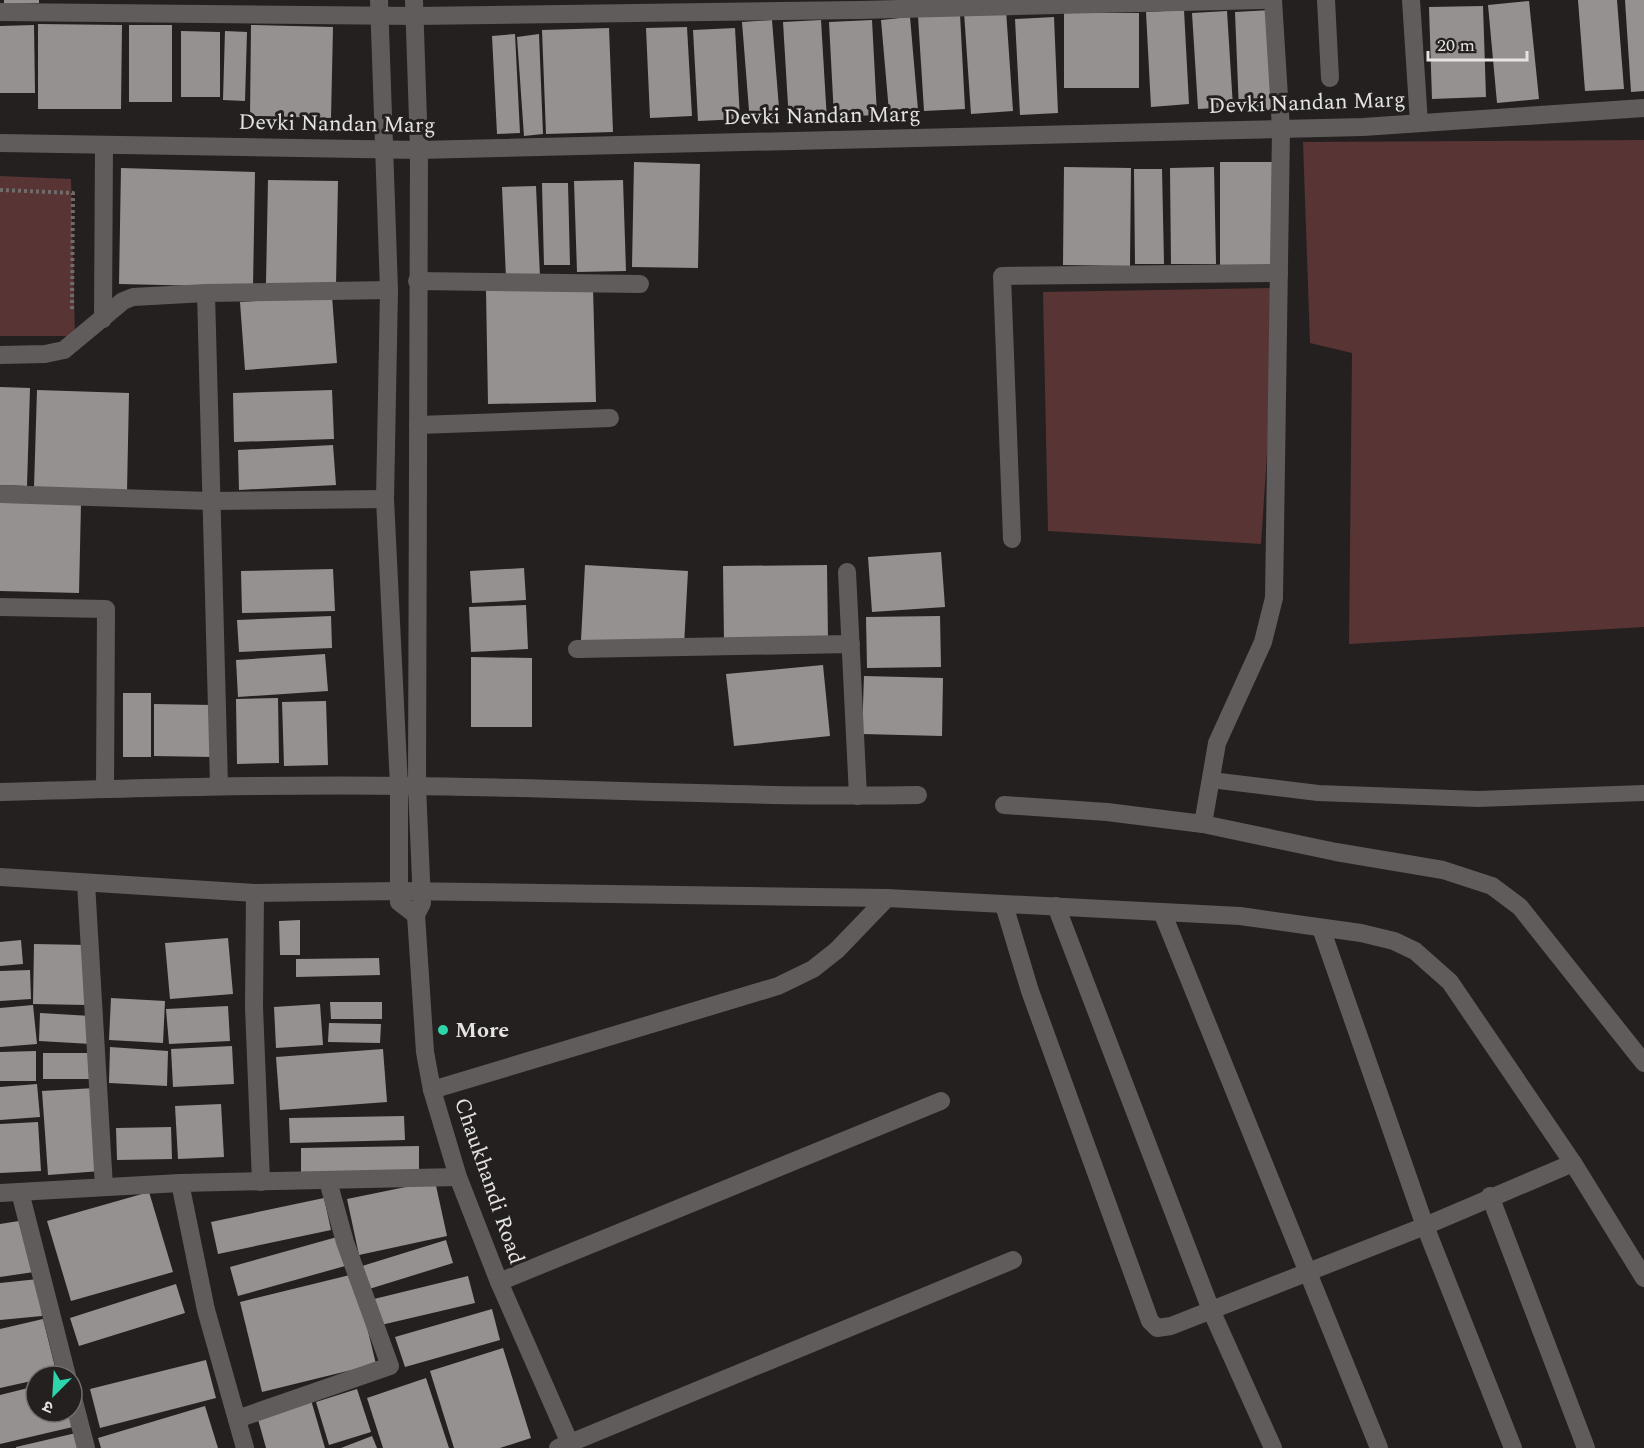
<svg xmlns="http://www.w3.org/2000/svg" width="1644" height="1448" font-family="Spectral,'Noto Sans Devanagari',serif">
<rect width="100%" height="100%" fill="#242020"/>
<g fill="#583434">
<polygon points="1644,140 1644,627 1349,644 1352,353 1310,343 1303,142"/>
<polygon points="0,176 71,179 75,336 0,336"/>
<polygon points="1278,288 1261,544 1048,531 1043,292"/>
</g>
<g fill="#969191">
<polygon points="4,0 39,0 39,3 4,4"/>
<polygon points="1578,0 1617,0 1624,89 1585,91"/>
<polygon points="1625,0 1644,0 1644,91 1631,92"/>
<polygon points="1529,1 1539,99 1497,103 1488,5"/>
<polygon points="1483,6 1486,97 1432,99 1429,7"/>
<polygon points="1006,10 1013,111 971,114 964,12"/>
<polygon points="1184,10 1189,104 1151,107 1146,12"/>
<polygon points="1271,10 1275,110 1239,111 1235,12"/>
<polygon points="1227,11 1233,107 1198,109 1192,13"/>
<rect x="1064" y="13" width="75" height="75"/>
<polygon points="960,14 965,109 924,111 918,16"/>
<polygon points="910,17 918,110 889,112 881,20"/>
<polygon points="1054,17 1058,113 1020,115 1015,19"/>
<polygon points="772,20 780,121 750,123 742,22"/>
<polygon points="821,20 827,121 789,122 783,22"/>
<polygon points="872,20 877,115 834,117 829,22"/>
<polygon points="38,24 122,25 121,109 38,109"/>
<polygon points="34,25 35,93 0,93 0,26"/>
<rect x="129" y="25" width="43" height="77"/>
<polygon points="251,25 333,27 331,118 250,116"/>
<polygon points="687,27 692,116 650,118 646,28"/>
<polygon points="609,28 613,132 546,134 542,30"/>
<polygon points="735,28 740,119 698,121 693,30"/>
<polygon points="181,31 220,32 220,97 181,97"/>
<polygon points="225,31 247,32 245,101 223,100"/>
<polygon points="515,34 520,133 497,134 492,36"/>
<polygon points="539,34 543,134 524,136 517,37"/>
<polygon points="634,162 700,164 698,268 632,267"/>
<rect x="1220" y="162" width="54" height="104"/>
<polygon points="1064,167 1131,168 1130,266 1063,265"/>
<polygon points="1214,167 1216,264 1171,264 1170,168"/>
<polygon points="121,168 255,172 253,287 119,284"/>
<polygon points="1134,169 1162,169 1164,264 1135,264"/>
<polygon points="268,180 338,181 336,285 266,283"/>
<polygon points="623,180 626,271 577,272 574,181"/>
<polygon points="542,183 568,183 570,265 544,265"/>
<polygon points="536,186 540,277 506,278 502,187"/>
<polygon points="593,288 596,402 488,404 486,289"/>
<polygon points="332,296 337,363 245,370 240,302"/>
<polygon points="0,387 30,388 27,486 0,485"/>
<polygon points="37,390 129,393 127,491 34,488"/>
<polygon points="332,390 334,439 234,442 233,393"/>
<polygon points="333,445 336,485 239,490 238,450"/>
<polygon points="0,500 81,503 79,593 0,591"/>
<polygon points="941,552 945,607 872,612 868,557"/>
<polygon points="585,565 688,571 684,646 581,640"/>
<polygon points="827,565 828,640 724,641 723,566"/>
<polygon points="524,568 526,600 472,603 470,571"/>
<polygon points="333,569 335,611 242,613 241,571"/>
<polygon points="526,605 528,649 471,652 469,607"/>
<polygon points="331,616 332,648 239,652 237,620"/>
<polygon points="940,616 941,667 867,668 866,617"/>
<polygon points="325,654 328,691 238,697 236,660"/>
<polygon points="471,657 532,658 532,727 471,727"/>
<polygon points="823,665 830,736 734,746 726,674"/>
<polygon points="864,676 943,678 942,736 862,734"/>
<rect x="123" y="693" width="28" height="64"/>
<polygon points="278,698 279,763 237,764 236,699"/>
<polygon points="326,701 328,765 284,766 282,702"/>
<polygon points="154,704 213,705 212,757 154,756"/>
<polygon points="300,920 300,955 280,955 279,921"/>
<polygon points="228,938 233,994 170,999 165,943"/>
<polygon points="21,940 23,964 0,966 0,942"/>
<polygon points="34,944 88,945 87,1005 33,1004"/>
<polygon points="379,958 380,975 296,977 296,959"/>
<polygon points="30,970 31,999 0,1001 0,971"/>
<polygon points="111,998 165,1001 163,1043 109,1040"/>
<polygon points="330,1002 382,1002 382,1019 331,1019"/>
<polygon points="320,1004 323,1045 276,1048 274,1007"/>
<polygon points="33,1005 37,1044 0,1047 0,1008"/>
<polygon points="228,1006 230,1041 169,1044 166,1009"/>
<polygon points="40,1013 91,1016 91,1044 39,1041"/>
<polygon points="329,1023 381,1024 380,1043 328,1042"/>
<polygon points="232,1046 234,1084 173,1087 171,1049"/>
<polygon points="110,1047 168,1051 167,1086 109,1083"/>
<polygon points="383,1049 387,1102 280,1110 276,1057"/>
<polygon points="36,1051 36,1081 0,1081 0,1052"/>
<rect x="43" y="1053" width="51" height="26"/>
<polygon points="37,1084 40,1117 0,1120 0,1087"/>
<polygon points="95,1088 101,1171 48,1175 42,1091"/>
<polygon points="221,1104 224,1157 178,1159 175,1106"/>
<polygon points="404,1116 405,1140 290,1143 289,1118"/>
<polygon points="38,1122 41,1171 0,1173 0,1124"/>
<polygon points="171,1127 172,1159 117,1160 116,1128"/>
<polygon points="419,1146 419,1173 301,1174 301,1148"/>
<polygon points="435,1181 447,1236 359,1255 347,1199"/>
<polygon points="149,1192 173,1272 71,1301 47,1221"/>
<polygon points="324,1198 331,1230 218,1254 211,1222"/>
<polygon points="25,1220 34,1272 0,1277 0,1224"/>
<polygon points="337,1237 345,1266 238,1296 230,1267"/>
<polygon points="446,1240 453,1263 366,1290 359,1267"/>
<polygon points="354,1274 376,1364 262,1392 240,1302"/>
<polygon points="468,1276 475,1303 381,1325 374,1299"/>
<polygon points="38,1279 42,1316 0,1320 0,1283"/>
<polygon points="176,1284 185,1313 79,1346 70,1318"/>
<polygon points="492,1309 500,1340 405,1367 395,1337"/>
<polygon points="43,1319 57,1375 36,1376 36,1380 0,1388 0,1329"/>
<polygon points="503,1348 531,1438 500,1448 454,1448 430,1371"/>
<polygon points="206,1360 216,1398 100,1428 90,1389"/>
<polygon points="426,1378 449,1448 383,1448 367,1398"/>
<polygon points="36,1386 36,1412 74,1412 77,1426 0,1444 0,1395"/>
<polygon points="357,1389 371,1432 329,1445 316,1402"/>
<polygon points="311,1400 325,1448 266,1448 257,1416"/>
<polygon points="205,1406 218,1448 101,1448 98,1438"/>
<polygon points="76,1433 79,1448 16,1448 16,1447"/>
<polygon points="372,1436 377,1448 341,1448"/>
</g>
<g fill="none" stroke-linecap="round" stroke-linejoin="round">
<polyline stroke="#6f6c6b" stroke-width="4" stroke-dasharray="3 3" stroke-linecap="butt" points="0,190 73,193 72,311"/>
<polyline stroke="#605c5b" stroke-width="16" points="1211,780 1318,793 1478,799 1644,793"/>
<g stroke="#605c5b" stroke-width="18">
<polyline points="379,0 389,290 385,499 399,786 399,902 416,915"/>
<polyline points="414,0 419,150 417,786 422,903 416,915"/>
<polyline points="1326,0 1330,78"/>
<polyline points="1411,0 1419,123"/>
<polyline points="0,12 415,16 859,10 1263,0"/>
<polyline points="0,143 419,150 1363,127 1644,108"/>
<polyline points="417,281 640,284"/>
<polyline points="103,319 104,145"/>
<polyline points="0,355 45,354 64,350 123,301 133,297 206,293"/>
<polyline points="418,425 610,418"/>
<polyline points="0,494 210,501 385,499"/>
<polyline points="1012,539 1002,276 1279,273"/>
<polyline points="847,572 858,796"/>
<polyline points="0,607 106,609 105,789"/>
<polyline points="577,649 851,644"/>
<polyline points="219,785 206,293 389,290"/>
<path d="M0,792C139,788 277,784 415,786C583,788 750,798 918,795"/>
<polyline points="1004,805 1107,812 1203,824 1336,852 1443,870 1492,886 1520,907 1644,1063"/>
<polyline points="1203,824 1217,743 1263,642 1274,598 1281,129 1273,0"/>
<polyline points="86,883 104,1187"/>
<polyline points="255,893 254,1007 261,1182"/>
<polyline points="1004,905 1030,991 1150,1321 1157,1328 1171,1326 1425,1226 1573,1163"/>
<polyline points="1056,906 1211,1310 1273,1448"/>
<polyline points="1162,912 1379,1448"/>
<polyline points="416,915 425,1052 432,1090 458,1177 499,1282 572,1448"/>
<polyline points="1321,928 1425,1226 1513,1448"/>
<polyline points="432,1090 778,986 813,969 837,950 887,898"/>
<polyline points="180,1183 206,1310 245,1448"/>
<polyline points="20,1192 67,1376"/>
<polyline points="0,1193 180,1183 458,1177"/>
<polyline points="1490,1196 1586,1448"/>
<polyline points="499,1282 941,1101"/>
<polyline points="72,1394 86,1448"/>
<polyline points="237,1419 390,1366 345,1242 328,1181"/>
<polyline points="558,1448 1013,1260"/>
</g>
<polyline stroke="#605c5b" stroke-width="18" points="0,877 255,893 399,891 887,898 1240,916 1361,933 1394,941 1415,951 1450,982 1573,1163 1644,1278"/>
</g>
<circle fill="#2ed4aa" stroke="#242020" stroke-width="2" cx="443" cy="1030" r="6"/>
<g text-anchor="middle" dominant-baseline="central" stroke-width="6" stroke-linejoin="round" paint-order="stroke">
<g font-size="22" fill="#e5e3e2" stroke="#242020">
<text transform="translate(1307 103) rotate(-2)">Devki Nandan Marg</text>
<text transform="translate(822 116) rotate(-1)">Devki Nandan Marg</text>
<text transform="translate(337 124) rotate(1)">Devki Nandan Marg</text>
<text transform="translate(489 1181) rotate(71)">Chaukhandi Road</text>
</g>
<g font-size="22" font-weight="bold" fill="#e5e3e2" stroke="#242020" text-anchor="start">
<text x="455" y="1030">More</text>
</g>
</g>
<g transform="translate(54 1394) rotate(204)"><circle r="28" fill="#242020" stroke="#716e6e" stroke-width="1.5"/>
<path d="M0-4.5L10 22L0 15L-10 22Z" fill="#2ed4aa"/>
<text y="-9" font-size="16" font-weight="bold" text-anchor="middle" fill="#e5e3e2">उ</text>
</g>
<path d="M1428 51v9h99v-9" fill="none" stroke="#e5e3e2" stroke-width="3"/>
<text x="1437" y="51" font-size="18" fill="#e5e3e2" stroke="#242020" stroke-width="4.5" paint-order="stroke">20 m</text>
</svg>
